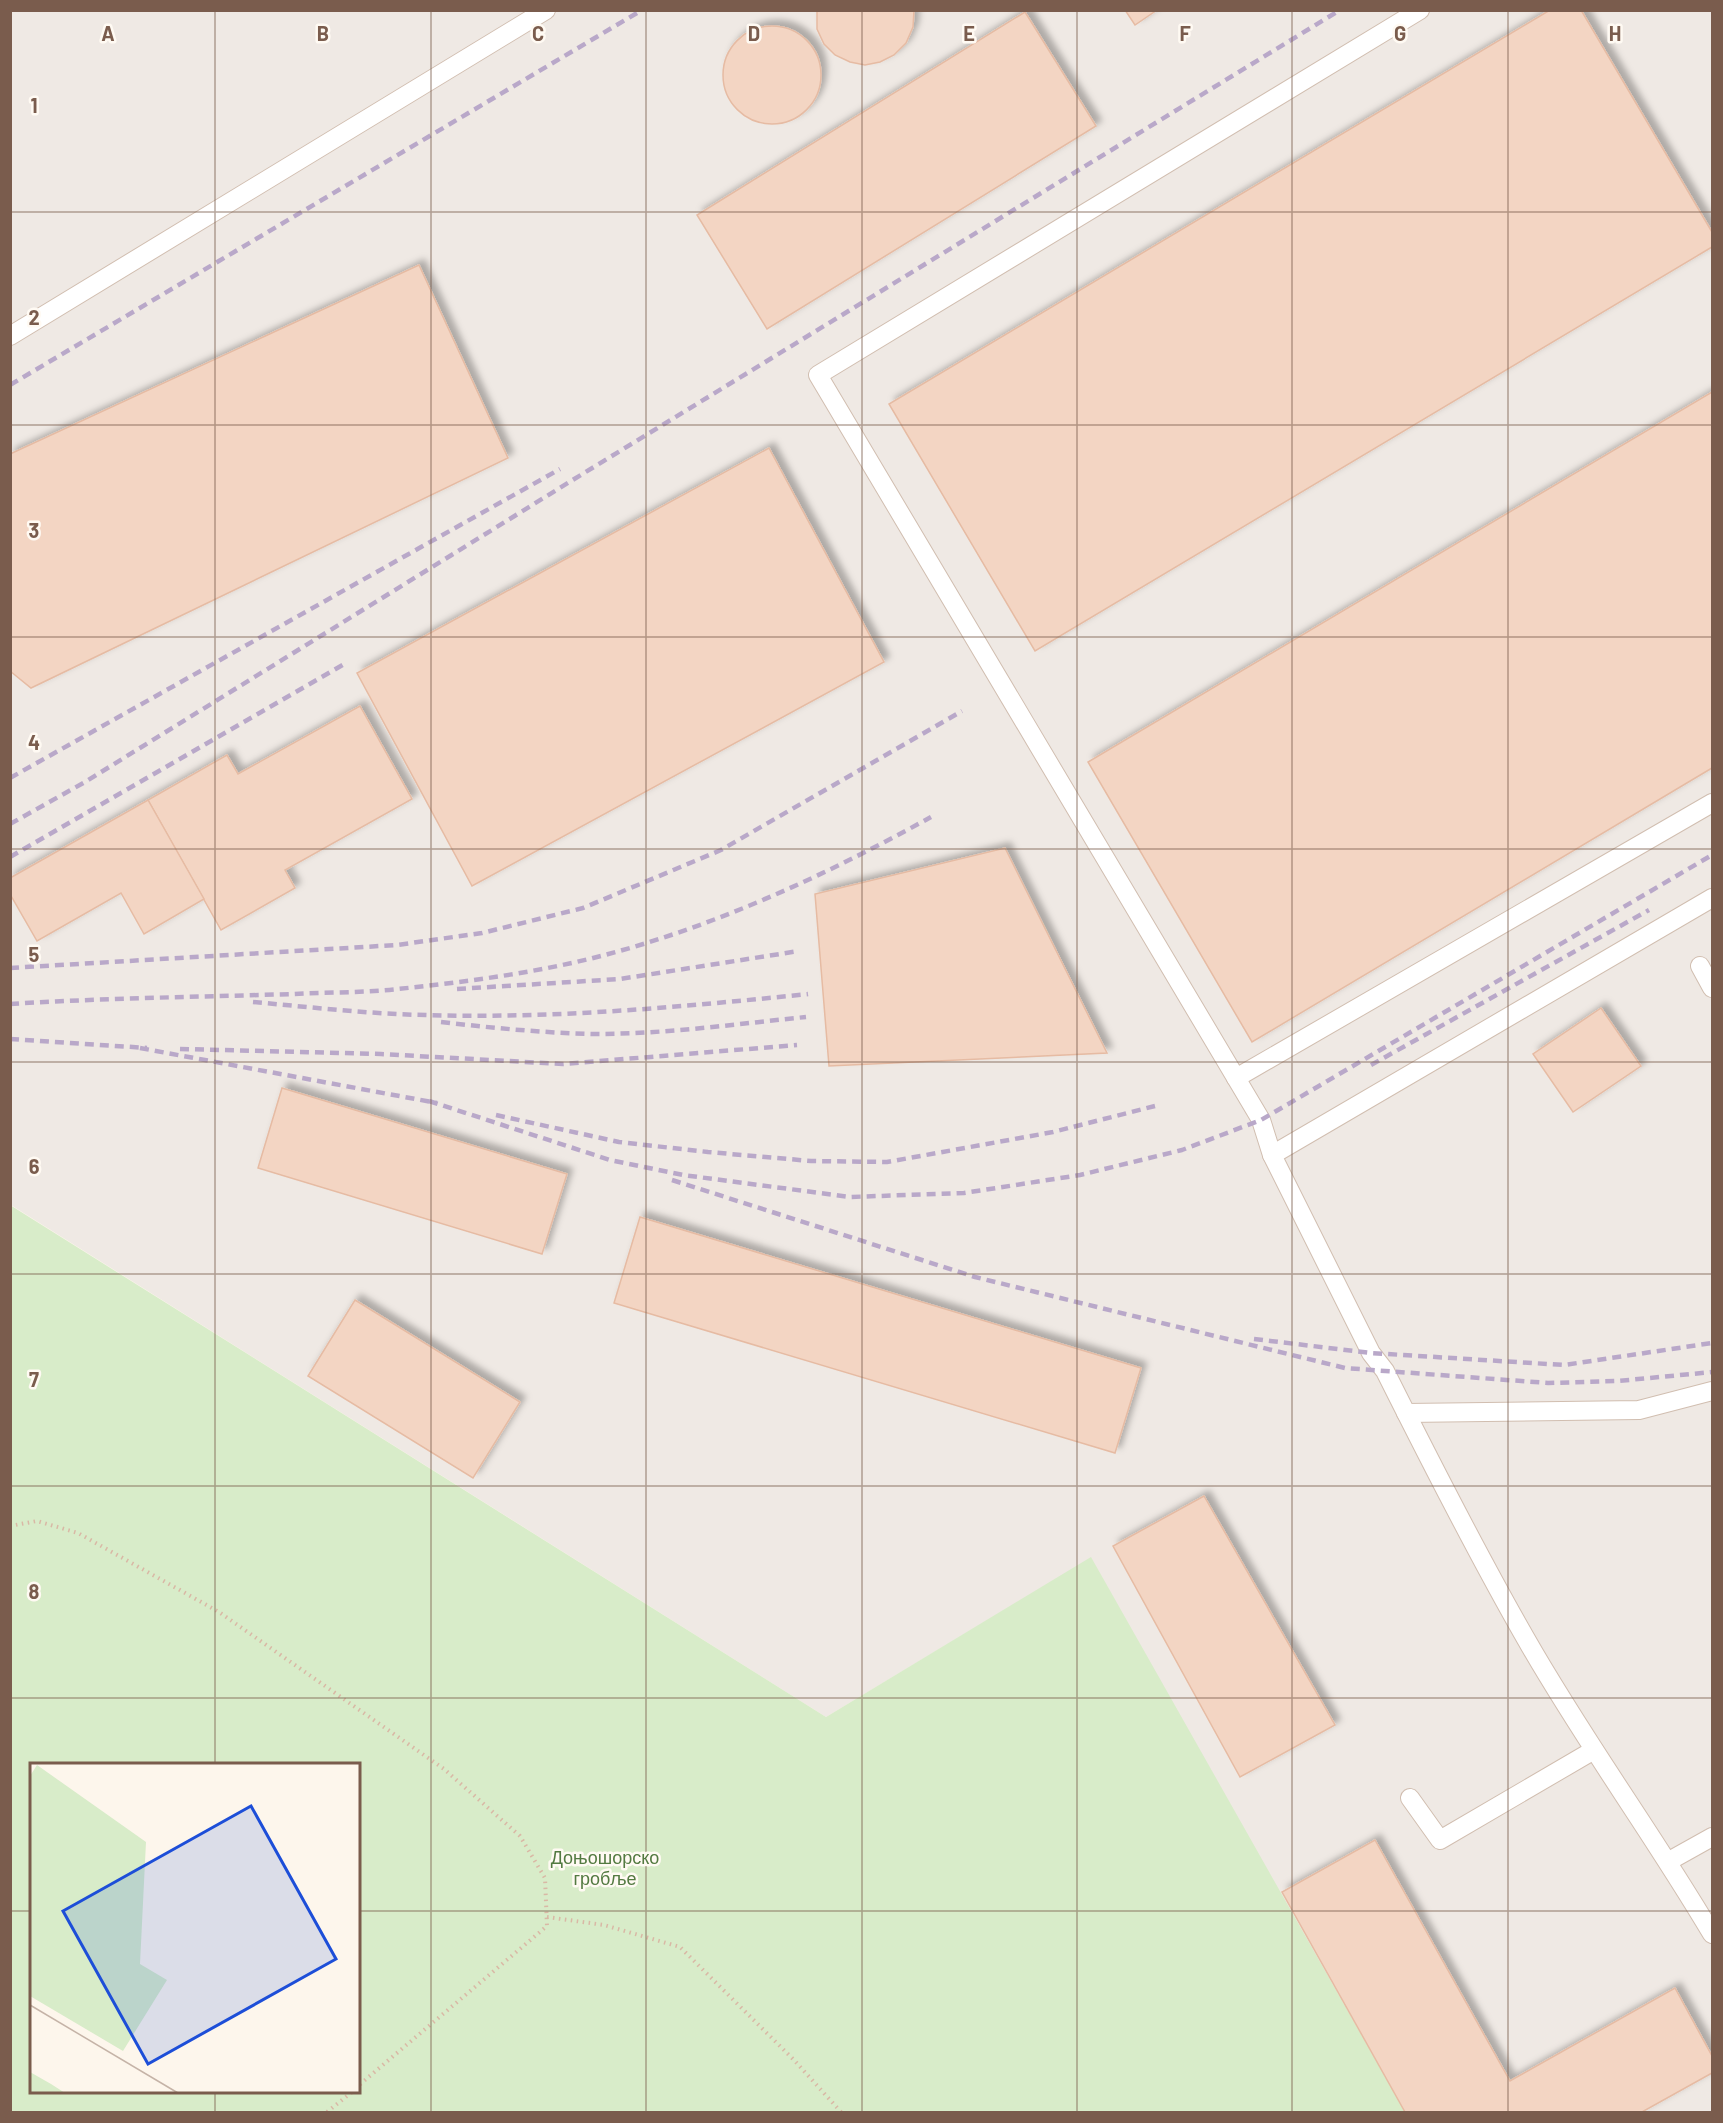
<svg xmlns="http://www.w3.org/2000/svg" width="1723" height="2123" font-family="Barlow,sans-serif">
<defs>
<filter id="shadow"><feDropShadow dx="5.5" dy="-5.5" stdDeviation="3" flood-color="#0004"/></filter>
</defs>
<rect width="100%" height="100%" fill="#fdf6ec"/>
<polygon fill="#efe9e4" points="10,11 1712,11 1712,2112 1403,2112 1091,1558 826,1717 11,1205"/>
<path fill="#d8ecc9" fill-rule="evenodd" d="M10,1205L826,1717L1091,1557L1405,2112H11ZM32,1764H358V2092H32Z"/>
<g fill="#f3d5c3" stroke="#e6bba3" stroke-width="1.5" filter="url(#shadow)">
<polygon points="817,10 914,10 913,27 906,43 894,55 880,62 865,65 850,62 835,55 824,44 817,29"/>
<polygon points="1125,10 1157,10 1135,25"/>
<polygon points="1550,10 1581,10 1712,232 1712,247 1035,651 889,404"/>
<polygon points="1025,12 1096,126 767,329 697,215"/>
<circle cx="772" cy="75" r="49"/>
<polygon points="419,265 508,458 31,688 10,671 10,454"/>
<polygon points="1712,392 1712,768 1252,1042 1088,762"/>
<polygon points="769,448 884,662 472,886 357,673"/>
<polygon points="360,706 412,799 285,870 295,888 221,930 148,800 227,755 238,774"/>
<polygon points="148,800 204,899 144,934 121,893 37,941 10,894 10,878"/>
<polygon points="1005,848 1107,1053 829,1066 815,894"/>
<polygon points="1601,1008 1641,1066 1573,1112 1533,1054"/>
<polygon points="282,1088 567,1174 542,1254 258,1168"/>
<polygon points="640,1217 1141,1368 1115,1453 614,1303"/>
<polygon points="355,1300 520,1402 473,1478 308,1376"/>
<polygon points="1204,1496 1335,1725 1240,1777 1113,1546"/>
<polygon points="1375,1840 1510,2081 1675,1988 1712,2056 1712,2073 1642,2112 1405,2112 1282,1892"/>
</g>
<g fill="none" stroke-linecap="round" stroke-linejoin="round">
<defs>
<g id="lane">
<path d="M1420,10L818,375L1261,1120L1272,1155L1371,1353L1385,1371C1430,1461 1476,1552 1526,1639C1584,1741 1653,1834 1712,1934"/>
<polyline points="10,336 546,10"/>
<polyline points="1700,966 1712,988"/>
<polyline points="1236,1078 1712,803"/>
<polyline points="1272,1155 1712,898"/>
<polyline points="1406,1413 1639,1410 1712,1391"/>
<polyline points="1410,1798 1440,1840 1594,1750"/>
<polyline points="1669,1861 1712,1837"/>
</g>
</defs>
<use href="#lane" stroke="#d1beb0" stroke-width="20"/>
<g stroke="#d9b8a5" stroke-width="4" stroke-dasharray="1.5 4.5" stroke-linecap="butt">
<polyline points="10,1526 37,1521 78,1533 219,1612 444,1769 520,1836 545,1878 547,1926 358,2086"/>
<polyline points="547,1917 604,1925 680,1947 794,2060 841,2112"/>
<polyline points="327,2112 352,2092"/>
</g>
<use href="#lane" stroke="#fff" stroke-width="18"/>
<g stroke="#b9a8c9" stroke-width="4.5" stroke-dasharray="9 6" stroke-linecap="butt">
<polyline points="10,385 642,10"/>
<polyline points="10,778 560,469"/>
<polyline points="10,824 85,782 571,481 1340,10"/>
<polyline points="10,857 346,663"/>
<polyline points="10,968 397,945 482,933 583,908 721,850 962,711"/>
<polyline points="457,989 620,979 799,951"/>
<path d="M253,1002C310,1007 368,1014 426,1015C554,1019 681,1007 808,994"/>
<path d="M10,1004C104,998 198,997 293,994C327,992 363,993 398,989C465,982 535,973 601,956C716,926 826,875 931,817"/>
<path d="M441,1022C493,1028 544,1033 596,1034C666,1034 736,1024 806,1017"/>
<polyline points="10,1039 147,1048"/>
<polyline points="140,1048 437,1103"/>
<polyline points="180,1049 381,1054 563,1064 797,1045"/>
<polyline points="1371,1065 1649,910"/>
<polyline points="429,1101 610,1160 683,1175 850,1197 964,1193 1080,1175 1182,1150 1261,1120 1712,855"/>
<polyline points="496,1115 619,1142 708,1152 811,1161 887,1162 1053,1132 1155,1106"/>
<polyline points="672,1180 975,1277 1345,1368 1548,1383 1618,1381 1712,1372"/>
<polyline points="1254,1339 1371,1353 1564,1365 1712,1343"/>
</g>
</g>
<path fill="none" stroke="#7a5c4d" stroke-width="1.5" stroke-opacity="0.55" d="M215,10V1764M431,10V2112M646,10V2112M862,10V2112M1077,10V2112M1292,10V2112M1508,10V2112M10,212H1712M10,425H1712M10,637H1712M10,849H1712M10,1062H1712M10,1274H1712M10,1486H1712M10,1698H1712M10,1911H32M358,1911H1712M215,2092V2112"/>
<g text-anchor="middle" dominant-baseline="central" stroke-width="5" stroke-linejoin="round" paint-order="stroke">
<g font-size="18" fill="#537a41" stroke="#fffaf3">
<text x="605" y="1857">Доњошорско<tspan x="605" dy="21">гробље</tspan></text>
</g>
</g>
<g transform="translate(30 1763)">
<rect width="330" height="330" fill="#fdf6ec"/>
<path d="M7,2L116,79L110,201L137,217L93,288L0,233V13ZM0,309L21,321L35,330H0Z" fill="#d8ecc9"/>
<path fill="none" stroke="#c5b3a7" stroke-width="1.5" d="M0,242L148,330"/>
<path fill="#1d4ed8" fill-opacity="0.15" stroke="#1d4ed8" stroke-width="3" d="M221,43L306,196L118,301L33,148Z"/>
<rect width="330" height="330" fill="none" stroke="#7a5c4d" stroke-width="3"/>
</g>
<g font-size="20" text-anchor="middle" font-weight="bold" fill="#7a5c4d" stroke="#fffaf3" stroke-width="5" stroke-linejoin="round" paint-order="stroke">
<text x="108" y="41">A</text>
<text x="323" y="41">B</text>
<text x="538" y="41">C</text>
<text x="754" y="41">D</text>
<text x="969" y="41">E</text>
<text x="1185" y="41">F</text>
<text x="1400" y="41">G</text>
<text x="1615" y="41">H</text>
<text x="34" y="113">1</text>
<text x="34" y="325">2</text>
<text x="34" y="538">3</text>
<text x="34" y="750">4</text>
<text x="34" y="962">5</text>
<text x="34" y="1174">6</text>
<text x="34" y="1387">7</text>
<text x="34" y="1599">8</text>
</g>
<rect width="1723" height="2123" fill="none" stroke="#7a5c4d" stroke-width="24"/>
</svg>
